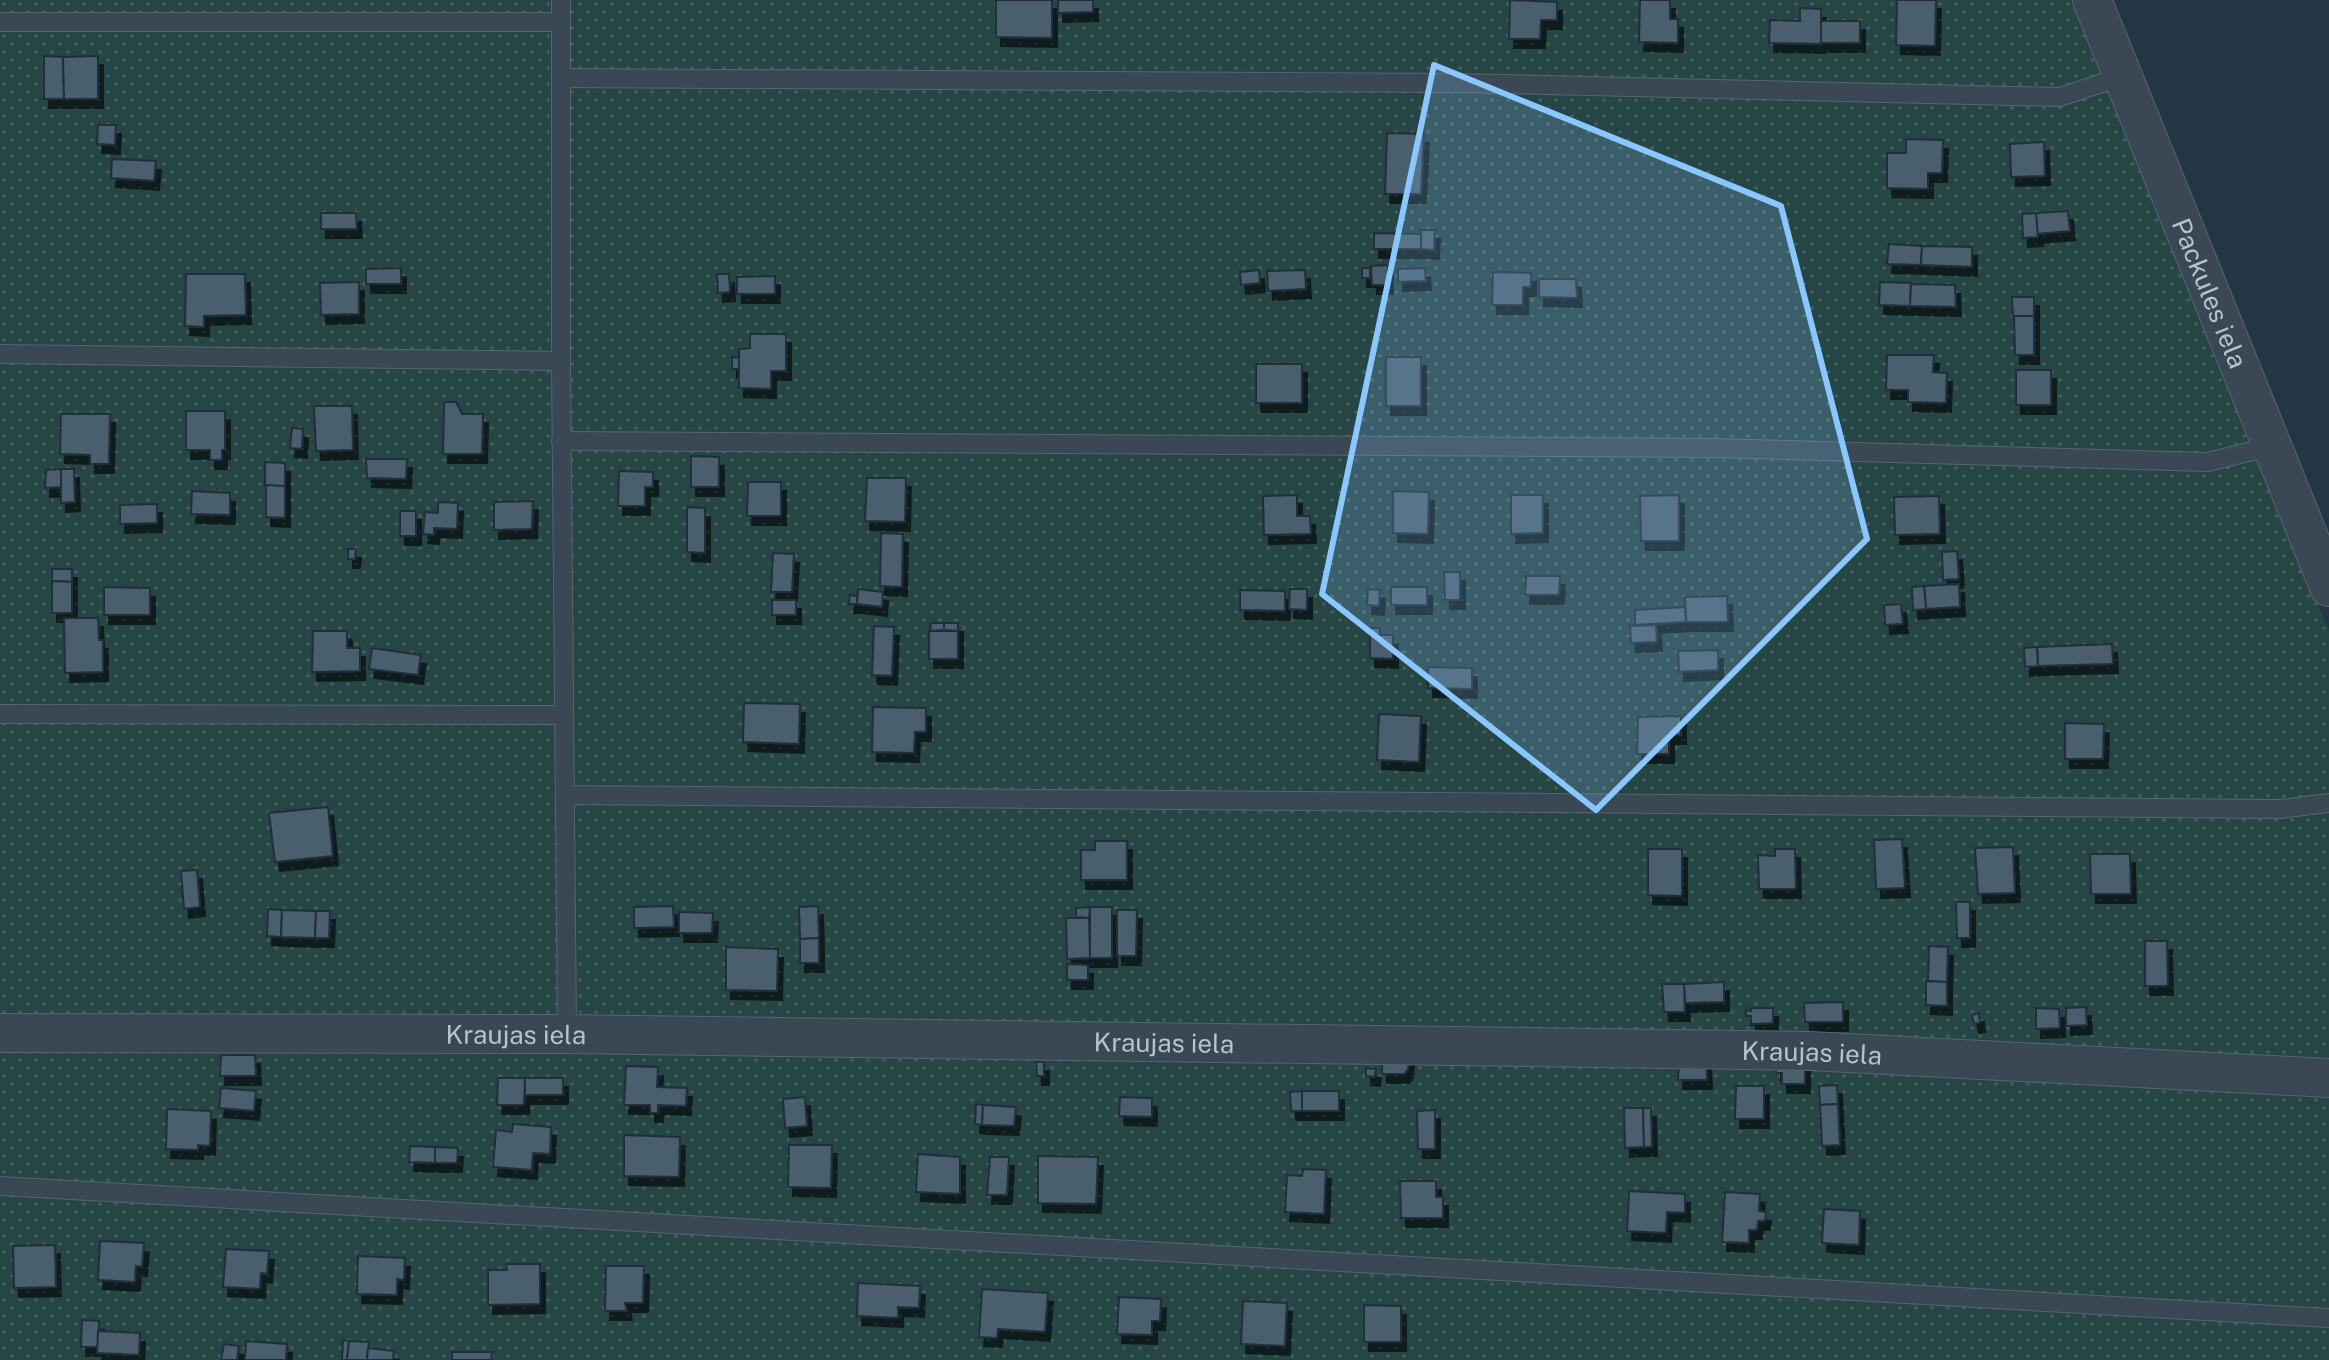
<svg xmlns="http://www.w3.org/2000/svg" width="2329" height="1360" font-family="'Public Sans',sans-serif">
<defs>
<pattern id="grass-dots" width="8" height="8" patternUnits="userSpaceOnUse" patternTransform="scale(2)"><rect width="8" height="8" fill="#264545"/><path d="M2 2h.1M6 6h.1" fill="none" stroke="#435e5f" stroke-width="1.8" stroke-linecap="round"/></pattern>
<filter id="shadow"><feDropShadow dx="5" dy="9" stdDeviation="0" flood-color="#0009"/></filter>
</defs>
<rect width="100%" height="100%" fill="#243644"/>
<polygon fill="url(#grass-dots)" points="0,0 2075,0 2329,631 2329,1360 0,1360"/>
<g fill="#4a5e6d" stroke="#202f3b" stroke-width="2" filter="url(#shadow)">
<polygon points="996,0 1052,0 1052,38 996,37"/>
<polygon points="1058,0 1093,0 1093,12 1058,13"/>
<polygon points="1510,0 1557,2 1557,20 1541,20 1540,39 1509,39"/>
<polygon points="1640,0 1670,0 1670,19 1678,19 1678,43 1639,42"/>
<polygon points="1897,0 1936,0 1935,46 1896,45"/>
<polygon points="1800,8 1821,9 1821,44 1769,43 1770,20 1800,21"/>
<rect x="1821" y="21" width="39" height="22"/>
<polygon points="44,56 63,57 64,99 44,99"/>
<polygon points="98,56 98,99 64,99 63,57"/>
<polygon points="98,125 116,125 115,145 97,144"/>
<polygon points="1387,133 1424,134 1421,194 1385,194"/>
<polygon points="1906,139 1943,140 1942,173 1928,173 1928,189 1887,188 1887,153 1906,153"/>
<polygon points="2044,142 2045,176 2011,177 2010,144"/>
<polygon points="112,159 156,161 154,181 111,178"/>
<polygon points="2068,211 2070,231 2037,234 2036,213"/>
<polygon points="321,213 356,213 357,229 321,229"/>
<polygon points="2036,213 2038,237 2023,238 2022,214"/>
<polygon points="1421,230 1435,230 1434,250 1421,249"/>
<polygon points="1374,233 1421,234 1421,249 1374,249"/>
<polygon points="1889,244 1922,246 1921,265 1887,264"/>
<polygon points="1922,246 1972,247 1972,267 1921,265"/>
<polygon points="1388,265 1388,285 1372,285 1371,266"/>
<polygon points="401,268 401,284 366,284 366,269"/>
<rect x="1362" y="268" width="8" height="10"/>
<polygon points="1425,268 1426,281 1398,282 1398,269"/>
<polygon points="1259,270 1260,283 1241,285 1240,272"/>
<polygon points="1305,270 1306,289 1268,291 1267,271"/>
<polygon points="1493,272 1531,273 1531,287 1523,287 1523,305 1492,305"/>
<polygon points="186,274 245,274 246,315 204,316 204,327 185,326"/>
<polygon points="717,274 729,274 730,292 718,293"/>
<polygon points="775,276 775,294 737,294 737,277"/>
<polygon points="1539,279 1576,279 1577,298 1539,297"/>
<polygon points="359,282 359,314 321,315 320,283"/>
<polygon points="1880,282 1911,283 1910,306 1879,305"/>
<polygon points="1911,284 1955,285 1956,307 1910,306"/>
<polygon points="2012,297 2034,297 2034,316 2013,316"/>
<polygon points="2014,316 2034,316 2034,355 2015,355"/>
<polygon points="750,334 786,334 786,371 771,371 771,389 739,388 739,349 750,348"/>
<polygon points="1887,355 1934,355 1933,372 1947,373 1946,403 1908,402 1908,390 1886,390"/>
<polygon points="732,357 739,358 739,369 732,369"/>
<rect x="1386" y="357" width="35" height="49"/>
<rect x="1256" y="364" width="46" height="39"/>
<rect x="2016" y="370" width="35" height="35"/>
<polygon points="444,402 456,402 462,414 483,414 482,454 443,454"/>
<polygon points="314,406 352,406 353,450 316,451"/>
<polygon points="186,411 225,411 225,450 222,450 222,460 210,460 210,450 186,450"/>
<polygon points="61,414 110,414 109,464 90,464 90,455 60,454"/>
<polygon points="292,428 303,429 302,449 290,448"/>
<polygon points="691,456 719,457 719,487 691,487"/>
<polygon points="366,459 407,459 406,479 367,478"/>
<polygon points="265,462 285,463 285,486 265,486"/>
<polygon points="61,469 61,487 45,488 46,470"/>
<polygon points="61,469 74,469 75,502 61,503"/>
<polygon points="619,471 653,472 653,487 645,487 645,506 618,506"/>
<polygon points="867,478 906,478 905,522 865,521"/>
<polygon points="748,482 781,482 781,516 747,516"/>
<polygon points="266,485 285,486 285,518 266,517"/>
<polygon points="192,491 230,493 230,515 191,514"/>
<polygon points="1393,491 1429,492 1428,534 1393,533"/>
<polygon points="1297,495 1297,516 1310,516 1311,534 1264,535 1263,496"/>
<polygon points="1511,495 1543,495 1543,533 1511,534"/>
<polygon points="1679,495 1679,541 1641,541 1640,496"/>
<polygon points="1939,496 1940,534 1895,535 1894,497"/>
<polygon points="533,501 532,529 494,530 494,502"/>
<polygon points="438,502 458,503 457,529 434,528 434,535 423,534 425,512 438,513"/>
<polygon points="157,504 157,523 120,524 120,505"/>
<polygon points="687,507 705,508 705,553 687,552"/>
<rect x="400" y="511" width="16" height="25"/>
<polygon points="881,533 903,534 902,587 880,586"/>
<polygon points="348,549 356,549 355,559 348,559"/>
<polygon points="1957,551 1959,579 1943,580 1942,552"/>
<polygon points="773,553 794,554 792,592 771,592"/>
<polygon points="52,569 72,569 72,582 52,581"/>
<polygon points="1444,572 1460,572 1460,600 1445,600"/>
<polygon points="1526,576 1560,576 1559,595 1525,595"/>
<polygon points="52,581 72,582 72,613 52,613"/>
<polygon points="1959,584 1960,607 1926,609 1924,586"/>
<polygon points="1924,586 1926,609 1913,610 1912,587"/>
<polygon points="104,587 150,588 150,615 104,615"/>
<rect x="1391" y="587" width="36" height="18"/>
<polygon points="858,589 883,592 882,607 857,604"/>
<polygon points="1290,589 1307,589 1307,610 1289,609"/>
<polygon points="1368,589 1380,590 1379,606 1367,605"/>
<polygon points="1240,590 1285,591 1285,611 1240,610"/>
<polygon points="850,595 857,596 857,604 849,604"/>
<polygon points="1727,596 1728,622 1686,622 1685,597"/>
<rect x="772" y="600" width="24" height="15"/>
<polygon points="1901,604 1903,624 1885,625 1884,605"/>
<polygon points="1685,607 1686,622 1635,625 1635,610"/>
<polygon points="64,618 98,618 99,640 103,640 103,672 65,673"/>
<polygon points="931,623 944,623 944,630 930,631"/>
<polygon points="944,623 958,623 958,631 944,630"/>
<polygon points="1656,625 1657,642 1631,643 1630,626"/>
<polygon points="874,626 894,627 892,676 872,675"/>
<rect x="1370" y="628" width="10" height="7"/>
<polygon points="313,631 347,631 347,648 360,648 360,671 312,672"/>
<rect x="929" y="631" width="29" height="28"/>
<polygon points="1370,635 1393,635 1393,659 1370,658"/>
<polygon points="2112,644 2113,664 2038,666 2037,647"/>
<polygon points="2037,647 2038,666 2025,667 2024,648"/>
<polygon points="372,648 421,655 418,675 369,669"/>
<polygon points="1718,650 1718,670 1679,672 1678,651"/>
<polygon points="1428,667 1472,668 1472,689 1428,688"/>
<polygon points="744,703 800,704 799,744 743,742"/>
<polygon points="873,707 926,708 926,732 915,732 914,753 872,752"/>
<polygon points="1379,714 1421,716 1419,762 1377,760"/>
<polygon points="1681,716 1681,735 1669,735 1669,754 1637,754 1638,717"/>
<polygon points="2065,723 2104,724 2103,759 2065,759"/>
<polygon points="328,807 333,856 275,862 269,813"/>
<polygon points="1902,839 1905,888 1876,889 1874,840"/>
<polygon points="1095,841 1127,841 1127,880 1081,880 1081,850 1095,850"/>
<polygon points="2013,847 2015,893 1978,894 1975,848"/>
<polygon points="1648,849 1682,849 1682,896 1648,895"/>
<polygon points="1775,849 1795,849 1796,889 1759,889 1758,855 1775,856"/>
<polygon points="2090,854 2130,854 2131,894 2091,894"/>
<polygon points="197,870 200,907 184,909 181,871"/>
<polygon points="1956,902 1970,902 1970,938 1957,938"/>
<polygon points="673,906 674,927 634,928 634,907"/>
<polygon points="818,906 819,938 800,939 799,907"/>
<rect x="1090" y="907" width="22" height="51"/>
<polygon points="1090,907 1089,918 1076,917 1076,908"/>
<polygon points="268,909 282,910 281,937 267,936"/>
<polygon points="282,910 316,911 315,938 281,937"/>
<polygon points="1117,910 1137,910 1136,956 1117,956"/>
<polygon points="316,911 330,911 329,938 315,938"/>
<polygon points="679,912 713,913 712,933 679,933"/>
<polygon points="1066,918 1089,918 1090,958 1067,959"/>
<polygon points="819,938 819,963 800,963 800,939"/>
<polygon points="2145,941 2167,941 2168,986 2145,986"/>
<polygon points="1929,946 1948,947 1947,982 1928,981"/>
<polygon points="726,947 778,949 777,991 726,990"/>
<polygon points="1067,964 1088,965 1088,980 1067,980"/>
<polygon points="1926,981 1947,982 1947,1006 1926,1005"/>
<polygon points="1724,982 1724,1002 1685,1003 1684,984"/>
<polygon points="1662,984 1684,984 1685,1012 1664,1012"/>
<polygon points="1843,1002 1843,1022 1805,1022 1804,1003"/>
<polygon points="2086,1007 2087,1025 2066,1026 2066,1008"/>
<polygon points="1751,1008 1773,1008 1773,1023 1751,1024 1751,1016 1746,1016 1746,1010 1751,1011"/>
<polygon points="2036,1008 2059,1009 2060,1028 2036,1029"/>
<polygon points="1979,1013 1980,1023 1974,1024 1972,1015"/>
<polygon points="221,1055 255,1055 256,1076 220,1076"/>
<polygon points="1382,1056 1409,1056 1408,1069 1404,1074 1382,1074"/>
<polygon points="1679,1059 1706,1059 1707,1080 1678,1080"/>
<polygon points="1776,1061 1805,1062 1805,1084 1782,1084 1782,1073 1776,1073"/>
<polygon points="1036,1062 1044,1062 1044,1076 1037,1076"/>
<polygon points="626,1066 658,1067 657,1087 687,1088 686,1106 658,1105 658,1113 650,1113 650,1105 624,1105"/>
<polygon points="1366,1068 1376,1069 1375,1077 1366,1076"/>
<polygon points="498,1078 525,1078 524,1105 497,1105"/>
<rect x="525" y="1078" width="38" height="17"/>
<polygon points="1837,1085 1838,1104 1820,1105 1819,1086"/>
<polygon points="1736,1086 1764,1086 1764,1119 1735,1119"/>
<polygon points="221,1088 256,1091 254,1111 219,1108"/>
<polygon points="1302,1091 1302,1111 1291,1111 1290,1092"/>
<rect x="1302" y="1091" width="37" height="20"/>
<polygon points="805,1097 807,1126 785,1128 783,1099"/>
<polygon points="1120,1097 1152,1098 1152,1117 1119,1116"/>
<polygon points="976,1104 983,1105 982,1125 975,1124"/>
<polygon points="1838,1104 1840,1145 1822,1146 1820,1105"/>
<polygon points="983,1105 1016,1107 1014,1126 982,1125"/>
<polygon points="1624,1108 1643,1108 1644,1147 1625,1148"/>
<polygon points="1643,1108 1651,1108 1652,1147 1644,1147"/>
<polygon points="167,1109 211,1111 210,1146 198,1145 198,1150 166,1149"/>
<polygon points="1435,1110 1435,1149 1418,1149 1417,1111"/>
<polygon points="513,1124 551,1127 550,1154 533,1153 532,1170 493,1167 496,1130 512,1132"/>
<polygon points="624,1135 680,1137 679,1177 624,1176"/>
<polygon points="789,1145 832,1145 831,1188 788,1187"/>
<polygon points="410,1146 435,1147 435,1163 409,1162"/>
<polygon points="435,1147 458,1148 457,1163 435,1163"/>
<polygon points="918,1154 960,1157 960,1194 916,1192"/>
<polygon points="1038,1156 1098,1157 1096,1204 1038,1203"/>
<polygon points="990,1157 1009,1157 1007,1195 987,1195"/>
<polygon points="1303,1169 1326,1170 1324,1214 1285,1212 1287,1175 1302,1176"/>
<polygon points="1400,1181 1436,1181 1436,1197 1443,1197 1443,1218 1401,1218"/>
<polygon points="1629,1191 1685,1194 1685,1213 1667,1212 1666,1233 1627,1231"/>
<polygon points="1725,1192 1760,1194 1759,1211 1766,1212 1765,1221 1758,1221 1757,1230 1749,1230 1749,1243 1722,1242"/>
<polygon points="1824,1209 1860,1211 1859,1245 1822,1243"/>
<polygon points="100,1241 144,1243 142,1267 136,1266 135,1282 98,1280"/>
<polygon points="55,1245 56,1287 14,1288 13,1246"/>
<polygon points="226,1249 269,1251 267,1274 261,1273 260,1289 223,1287"/>
<polygon points="358,1256 405,1258 404,1280 397,1279 397,1295 357,1294"/>
<polygon points="506,1264 540,1264 540,1304 488,1305 488,1270 507,1270"/>
<polygon points="606,1266 644,1266 643,1303 625,1303 627,1311 605,1311"/>
<polygon points="858,1283 920,1286 919,1308 898,1307 898,1318 857,1316"/>
<polygon points="982,1289 1048,1293 1045,1332 998,1329 997,1338 979,1337"/>
<polygon points="1119,1297 1161,1299 1160,1321 1152,1321 1152,1335 1117,1334"/>
<polygon points="1243,1301 1287,1303 1285,1346 1241,1344"/>
<polygon points="1364,1305 1401,1306 1401,1342 1364,1342"/>
<polygon points="82,1320 99,1321 98,1347 81,1347"/>
<polygon points="98,1331 140,1333 139,1355 97,1353"/>
<polygon points="343,1340 349,1341 347,1360 342,1360"/>
<polygon points="246,1341 287,1344 286,1360 245,1360"/>
<polygon points="349,1341 369,1342 367,1360 347,1360"/>
<polygon points="224,1344 239,1346 237,1360 221,1360"/>
<polygon points="368,1348 394,1351 393,1360 367,1360"/>
<polygon points="452,1352 492,1352 491,1360 452,1360"/>
</g>
<g fill="none" stroke-linecap="round" stroke-linejoin="round">
<defs>
<g id="lane">
<polyline points="0,22 561,22"/>
<polyline points="561,78 1459,83 2060,97 2123,76"/>
<polyline points="0,354 561,361 567,1034"/>
<polyline points="561,361 561,0"/>
<polyline points="561,441 1714,448 2208,462 2272,446"/>
<polyline points="0,714 564,715"/>
<polyline points="565,795 2280,809 2329,803"/>
<polyline points="0,1186 2329,1318"/>
</g>
<g id="street">
<path id="s1" d="M2092,0L2329,587"/>
<path id="s2" d="M0,1033L567,1034L1810,1051L2329,1078"/>
</g>
</defs>
<use href="#lane" stroke="#576571" stroke-width="20"/>
<use href="#street" stroke="#576571" stroke-width="40"/>
<use href="#lane" stroke="#394854" stroke-width="18"/>
<use href="#street" stroke="#394854" stroke-width="38"/>
</g>
<path fill="#8ac7ff" fill-opacity="0.2" stroke="#8ac7ff" stroke-width="6" stroke-linejoin="round" d="M1434,65L1781,206L1867,539L1596,810L1322,594Z"/>
<g text-anchor="middle" dominant-baseline="central" stroke-width="6" stroke-linejoin="round" paint-order="stroke">
<g font-size="26" fill="#b6c2cd" stroke="#1d2d39">
<text stroke="none"><textPath href="#s1" startOffset="316">Packules iela</textPath></text>
<text stroke="none"><textPath href="#s2" startOffset="516">Kraujas iela</textPath></text>
<text stroke="none"><textPath href="#s2" startOffset="1164">Kraujas iela</textPath></text>
<text stroke="none"><textPath href="#s2" startOffset="1812">Kraujas iela</textPath></text>
</g>
</g>
</svg>
